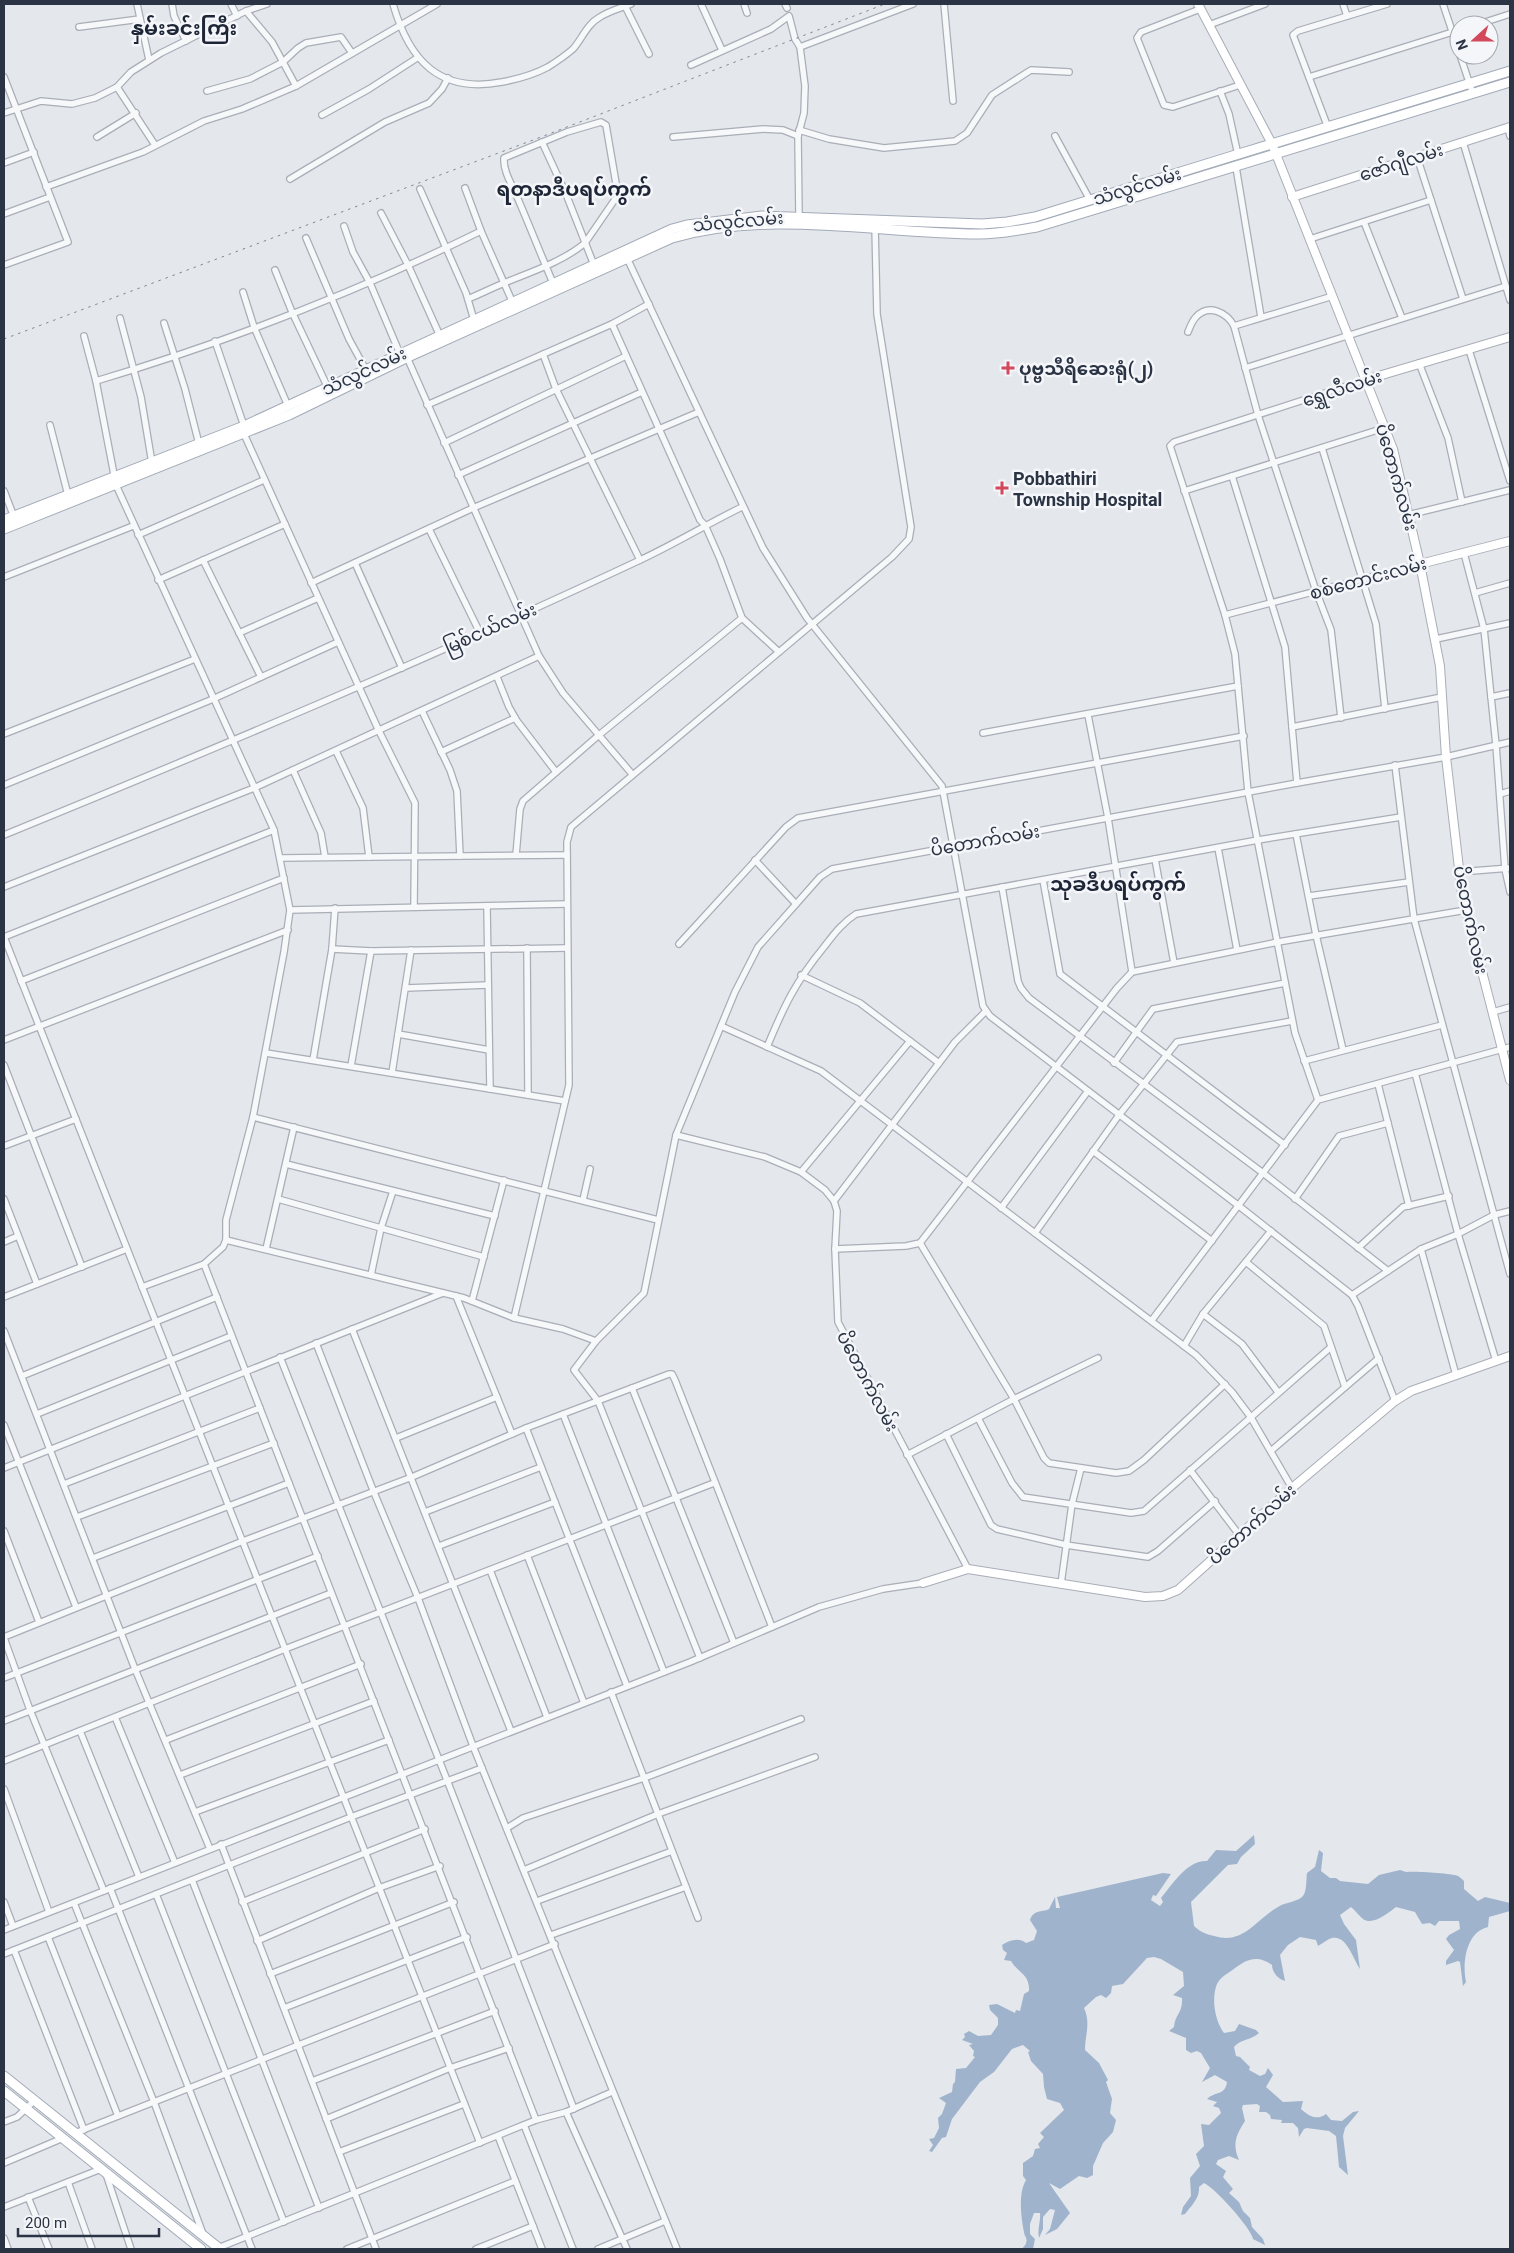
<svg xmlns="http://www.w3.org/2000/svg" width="1514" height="2253" font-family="Roboto,'Noto Sans Myanmar',sans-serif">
<rect width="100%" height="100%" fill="#e4e7ec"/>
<path fill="#9fb4cc" d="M1254,1835L1255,1844L1241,1857L1237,1864L1228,1865L1191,1902L1194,1926C1200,1932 1206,1934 1214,1936C1244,1945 1255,1920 1278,1907C1285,1902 1298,1902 1303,1896C1307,1891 1306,1880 1307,1873L1315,1867L1319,1850L1323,1853L1321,1871L1330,1878H1336L1340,1881L1368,1884L1379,1875L1400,1870L1406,1872C1413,1871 1450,1873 1458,1876C1460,1877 1462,1879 1464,1881V1889L1478,1901L1485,1897L1510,1903V1911L1489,1917L1488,1927C1466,1932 1462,1963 1466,1982L1463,1986L1460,1962L1458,1961L1446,1965V1961L1454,1950L1446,1939L1449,1935L1460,1929L1459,1921H1439L1435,1926L1430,1923L1422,1924L1415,1912L1396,1907C1388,1913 1373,1926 1363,1919C1359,1916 1355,1910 1351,1907L1340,1915L1344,1924L1356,1940L1360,1969C1353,1959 1347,1935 1332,1938C1328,1939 1323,1943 1318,1946L1316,1940L1300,1937L1288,1945L1280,1955L1285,1981C1278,1979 1272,1972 1272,1965C1256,1953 1244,1961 1231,1971C1225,1975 1220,1978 1217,1984C1211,1999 1215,2021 1224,2033L1235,2031L1239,2024L1256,2030L1259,2033C1252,2040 1240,2039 1234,2047L1236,2056L1240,2057L1250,2067L1249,2070L1260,2076L1265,2074L1268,2068L1273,2075L1266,2087L1283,2102L1303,2101L1301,2109C1309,2116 1317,2121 1326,2114L1331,2120L1342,2121L1353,2112L1359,2111L1345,2128L1343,2136L1348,2175L1339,2167L1336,2136L1329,2131L1307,2128L1304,2129L1299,2137L1298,2128L1293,2123H1281L1282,2120L1271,2119L1270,2115L1266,2112H1259L1260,2106L1257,2104L1243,2105L1242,2108L1245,2121C1236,2135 1232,2144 1239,2160L1229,2156L1218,2160L1216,2164L1226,2171L1223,2177L1233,2189L1229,2193L1239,2202L1243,2211L1250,2218L1252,2227L1263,2239L1265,2245L1253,2239C1252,2229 1214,2187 1204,2183L1199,2187C1200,2198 1191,2206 1185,2214L1181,2215L1183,2207L1191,2196L1190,2178L1200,2166L1196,2154L1204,2146L1201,2124L1209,2125L1221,2113L1219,2108L1213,2106L1217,2102L1207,2099C1215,2091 1225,2096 1227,2082L1215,2075L1202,2082L1210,2068L1201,2053L1197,2051L1191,2053L1186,2050V2038L1169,2031L1174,2027C1175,2014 1183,2013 1182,1998L1173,1995L1184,1986L1183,1972L1161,1959L1154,1957L1147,1958L1123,1984L1112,1986L1111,1993L1106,1998L1101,1995L1096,1997L1084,2008C1091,2023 1085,2035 1085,2050L1099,2063L1108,2080L1106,2082L1112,2099L1110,2113L1116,2120L1113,2132L1103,2143L1093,2166V2175L1087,2178L1079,2176L1060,2189L1049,2183L1070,2213L1057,2229L1045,2235L1050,2229L1055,2210L1050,2209L1043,2217V2229L1039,2238C1037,2228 1041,2221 1040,2213H1034L1030,2224V2234L1035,2239L1033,2249H1022C1023,2247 1026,2245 1026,2243C1028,2238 1024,2236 1024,2232C1021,2218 1018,2193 1026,2180L1023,2176V2163L1033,2156L1035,2149L1040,2148L1038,2144L1044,2137L1040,2133L1064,2110L1060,2103L1047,2099L1044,2087L1043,2074L1031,2061L1028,2052L1030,2051L1023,2045L1012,2049L994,2072L980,2082L952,2119L946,2137L942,2138L932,2152L929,2151L933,2145L929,2139L934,2138L939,2128L938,2118L942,2114L946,2103L939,2098L952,2092L953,2084L955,2082L956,2069L966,2068L975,2057L973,2056L974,2051L969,2045L973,2044L962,2040L965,2037L964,2034L969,2031L978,2036L991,2035L998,2025V2018L990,2010L989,2005L997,2004L1015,2013L1016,2010L1020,2011L1024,1994L1029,1991C1030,1974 1018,1973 1011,1961L1004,1960L1007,1953L1003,1950L1002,1945C1009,1940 1019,1937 1026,1943L1034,1940L1037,1931L1030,1920C1034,1909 1041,1913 1049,1909L1055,1897L1056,1908H1060L1057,1897L1163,1873L1171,1874L1156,1896L1153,1895L1151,1900L1160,1906L1163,1902L1161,1898C1172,1885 1187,1860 1207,1861L1216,1850L1236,1851Z"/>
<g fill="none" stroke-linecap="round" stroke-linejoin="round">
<defs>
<g id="street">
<polyline points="137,4 149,60"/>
<polyline points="172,4 174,16 186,41"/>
<polyline points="231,4 237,16"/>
<path d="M393,4C409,60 439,94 502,82C518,79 533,75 548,67C556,62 566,55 573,49C582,39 587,24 600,17C609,11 621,8 631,4"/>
<polyline points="624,4 649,54"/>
<polyline points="701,4 722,50"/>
<polyline points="744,4 747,13"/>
<polyline points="785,4 787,8"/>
<polyline points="944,4 953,101"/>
<polyline points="1343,4 1347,16"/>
<polyline points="1443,4 1459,52"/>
<polyline points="1200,9 1141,32 1137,38 1164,105 1173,107 1240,85"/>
<polyline points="246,11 272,42 296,86"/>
<polyline points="1209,25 1265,4"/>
<polyline points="1476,25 1510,14"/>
<polyline points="79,27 140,19"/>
<polyline points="800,47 913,4"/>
<polyline points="1460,55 1473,94"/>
<polyline points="691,65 771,29 789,16 795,39 800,47 805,86 804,113 798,136 799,217"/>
<polyline points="4,77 68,242 4,265"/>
<polyline points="1309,77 1459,30"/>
<polyline points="117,87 155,145"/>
<polyline points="207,91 250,79 283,62 298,48 306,43 341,37 352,53"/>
<polyline points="1220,91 1229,114 1238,155"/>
<polyline points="4,113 41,101 72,104 95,98 117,87 131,72 161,53 246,11 267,4"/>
<polyline points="322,115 369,89 417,58"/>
<polyline points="1327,125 1293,35 1298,31 1387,4"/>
<polyline points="1508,128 1510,136"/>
<polyline points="799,130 829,139 884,148 955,141 967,133 992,95 1031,70 1069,72"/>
<polyline points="1055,136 1090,200"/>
<polyline points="97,137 136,113"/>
<polyline points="673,137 763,129 783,130 798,136"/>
<polyline points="542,142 566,194 594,265"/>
<polyline points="1463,142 1510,300"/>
<polyline points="1417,157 1463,299"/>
<polyline points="4,163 34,152"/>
<polyline points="1236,167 1261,317"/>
<polyline points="290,179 385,122 429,103 442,89 448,78"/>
<polyline points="46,187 143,152 204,121 242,109 296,86 437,4"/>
<polyline points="465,188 481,231 512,301"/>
<polyline points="420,189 466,293 474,320"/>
<polyline points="381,213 408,265 440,336"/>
<polyline points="4,214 50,197"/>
<polyline points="1364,222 1402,318"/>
<polyline points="344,226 353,252 370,283 400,354"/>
<polyline points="306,238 349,339 366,370"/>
<polyline points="1310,239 1431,200"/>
<polyline points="627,258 763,548 807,618 942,786 983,1006 990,1016 1239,1206 1352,1295 1358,1306 1395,1401"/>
<polyline points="275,270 292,312 328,388"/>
<polyline points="243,292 254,327 288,406"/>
<polyline points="1333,296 1234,326 1258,415 1316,591 1331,630 1341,718"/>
<path d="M468,299C480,294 492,288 504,283C531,272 562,262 585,243L618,195L606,125L601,122L567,132L504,158C503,172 513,186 518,199C530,227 541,255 553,283"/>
<polyline points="120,318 141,397 152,463"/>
<polyline points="164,323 185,389 199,444"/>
<polyline points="612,324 700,520 705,525 720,559 742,618 779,652"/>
<path d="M1188,332C1190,327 1192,321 1196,317C1209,303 1227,313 1234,326"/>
<polyline points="84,336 96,381 116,485 274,830 290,910 284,952 253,1117 226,1220 226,1240 223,1247 204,1264 142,1287"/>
<polyline points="215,341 244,426"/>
<polyline points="1469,350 1510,481"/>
<polyline points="543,354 556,389 640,560"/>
<polyline points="406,355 539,656 563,693 632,774"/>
<polyline points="1419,363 1448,438 1462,502"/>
<polyline points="1245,368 1506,286"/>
<path d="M96,381C227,342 359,291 481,231"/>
<polyline points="427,405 612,324 649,304"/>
<polyline points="50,425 68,495"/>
<polyline points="244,434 379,731 415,803 414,907"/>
<polyline points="444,443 626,356"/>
<polyline points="1322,448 1376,624 1385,709"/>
<polyline points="458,475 642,392"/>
<polyline points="1232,476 1285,647 1297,783"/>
<polyline points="4,491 14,517"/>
<polyline points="1184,491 1384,428"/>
<polyline points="1408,515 1510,490"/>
<polyline points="429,529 480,633"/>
<polyline points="138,535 264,480"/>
<polyline points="1464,553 1484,629 1496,745 1505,869 1510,892"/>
<polyline points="203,560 261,677"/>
<polyline points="355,563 402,668"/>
<polyline points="4,577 133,526"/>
<polyline points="158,580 285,524"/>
<polyline points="311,583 473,508 699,412"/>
<polyline points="1475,593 1510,583"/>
<polyline points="1225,615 1420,564"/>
<polyline points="239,633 318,598"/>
<polyline points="1436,639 1510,623"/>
<polyline points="497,677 509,707 517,721 556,772"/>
<polyline points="1491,697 1510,693"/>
<polyline points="422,711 450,770 457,791 460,856"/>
<polyline points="1088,715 1108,818 1132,972"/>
<polyline points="1292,727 1442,697"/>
<polyline points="983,733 1238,686"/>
<polyline points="4,734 195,659"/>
<polyline points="336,751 363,808 369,857"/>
<polyline points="441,752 515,718"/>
<polyline points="1395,765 1414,919 1510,1274"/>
<polyline points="293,770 321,833 325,857"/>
<polyline points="4,785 213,699 338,642"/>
<polyline points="1500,794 1510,791"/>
<polyline points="274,830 4,937 480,2143"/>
<polyline points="1296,834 1316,935 1343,1050"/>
<path d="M4,835C217,748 429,659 638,561C673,545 707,524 742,507"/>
<polyline points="1218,848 1237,950"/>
<polyline points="516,855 520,809 523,801 599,735 742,618"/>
<polyline points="280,858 567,855"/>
<polyline points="1155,859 1174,963"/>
<polyline points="755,860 796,904"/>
<polyline points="1459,872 1510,868"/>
<polyline points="1043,880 1060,974 1285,1145"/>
<polyline points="4,887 254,788 539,656"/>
<polyline points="1002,887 1018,981 1021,988 1029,998 1263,1173 1388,1271"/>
<polyline points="1309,896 1409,882"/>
<polyline points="487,907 490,1089"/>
<polyline points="290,910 567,904"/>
<polyline points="679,944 786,827 798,818 1244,736"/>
<polyline points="527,948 528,1095"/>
<polyline points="332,949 371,951 567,948"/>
<polyline points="801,975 860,1003 939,1063"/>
<polyline points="21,981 284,878"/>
<polyline points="406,988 488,985"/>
<polyline points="1493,1012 1510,1007"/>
<polyline points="721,1026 821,1071 1196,1355 1232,1392 1250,1416 1292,1488"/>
<polyline points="398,1034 489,1050"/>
<polyline points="4,1040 288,930"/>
<path d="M767,1047C784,1006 796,981 824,947C834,934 842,923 856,914L1258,840L1401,817"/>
<polyline points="266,1053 565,1101"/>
<polyline points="313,1060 332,949 335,908"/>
<polyline points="1304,1061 1442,1025"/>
<polyline points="1114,1063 1153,1009 1285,983"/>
<polyline points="4,1065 82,1267"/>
<polyline points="351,1066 371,951"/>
<polyline points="392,1073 411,950"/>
<polyline points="1415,1073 1458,1234 1496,1361"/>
<polyline points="1378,1084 1409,1206"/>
<polyline points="1318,1100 1295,1033 1248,792 1235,654 1225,615 1170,446 1174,442 1365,380"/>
<polyline points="253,1117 658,1220"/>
<polyline points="676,1135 765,1157 801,1172 825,1190 834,1201 837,1211 835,1249 838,1322 968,1569"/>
<polyline points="4,1146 76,1119"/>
<polyline points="1093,1151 1212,1241"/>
<polyline points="286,1164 495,1216"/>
<polyline points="801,1172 910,1041"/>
<polyline points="4,1199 37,1284"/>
<polyline points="278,1199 484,1257"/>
<polyline points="1295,1199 1339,1136 1388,1123"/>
<polyline points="583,1200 590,1169"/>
<polyline points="834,1201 955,1042 986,1011"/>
<polyline points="1001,1208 1088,1091"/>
<polyline points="1035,1233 1119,1115 1177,1042 1292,1021"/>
<polyline points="226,1240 464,1298 514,1318 563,1329 596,1341"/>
<polyline points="4,1242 18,1236"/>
<polyline points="920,1243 1014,1399 1044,1458 1049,1463 1116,1473 1129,1471 1144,1460 1225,1384"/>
<polyline points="1358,1248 1403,1207 1449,1196"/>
<polyline points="266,1249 294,1127"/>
<polyline points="835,1249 906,1246 920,1243 1117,988 1132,972 1278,942 1466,910"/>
<polyline points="1421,1249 1456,1375"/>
<polyline points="1246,1262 1324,1326 1345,1387"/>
<polyline points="204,1264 536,2120"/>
<polyline points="371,1275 381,1228 393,1191"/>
<polyline points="1352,1295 1421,1249 1458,1234 1494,1215 1510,1211"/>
<polyline points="456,1296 512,1434"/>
<polyline points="4,1297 127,1249"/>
<polyline points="472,1301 504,1180"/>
<polyline points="1203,1314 1242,1344 1278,1392"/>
<polyline points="514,1318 569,1085 567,842 571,827 892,557 909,539 911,527 877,314 875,226"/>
<polyline points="1152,1320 1318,1100 1510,1047"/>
<polyline points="352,1329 511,1731"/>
<polyline points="4,1331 135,1669 210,1849"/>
<polyline points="316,1343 373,1490 418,1598 473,1746 677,2249"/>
<polyline points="1184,1346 1203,1314 1271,1231"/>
<polyline points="280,1357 447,1780 574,2109"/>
<polyline points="22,1376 217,1297"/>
<polyline points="632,1388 734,1643"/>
<polyline points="37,1414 231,1336"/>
<polyline points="563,1414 664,1672"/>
<polyline points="978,1418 1012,1483 1023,1497 1131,1513 1144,1511 1331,1347"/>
<polyline points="4,1425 76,1607"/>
<polyline points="526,1428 627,1686"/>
<polyline points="946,1434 991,1525 997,1529 1066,1545 1148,1557 1158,1551 1215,1501"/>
<polyline points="396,1438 497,1397"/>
<polyline points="1272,1450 1379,1358"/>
<polyline points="907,1455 1014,1399 1098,1358"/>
<polyline points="4,1468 443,1293"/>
<polyline points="1190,1470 1240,1536"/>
<polyline points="64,1484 260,1408"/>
<polyline points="425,1512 541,1467"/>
<polyline points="77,1517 274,1443"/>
<polyline points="4,1531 39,1622"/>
<polyline points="439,1546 555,1502"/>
<polyline points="527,1555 584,1703"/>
<polyline points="93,1558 289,1483"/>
<polyline points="490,1570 547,1717"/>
<polyline points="1061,1584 1072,1504 1081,1468"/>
<polyline points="4,1637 243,1541 412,1477 526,1428 669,1374 672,1374 675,1380 772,1627"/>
<polyline points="4,1638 30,1710 104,1891"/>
<polyline points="700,1658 598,1401 574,1370 596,1341 644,1293 676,1135 735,992 758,947 820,877 832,869 1297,783 1446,757 1510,742"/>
<polyline points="4,1678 318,1556"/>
<polyline points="611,1692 698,1918"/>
<polyline points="115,1717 175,1863"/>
<polyline points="4,1721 331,1593"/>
<polyline points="80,1731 139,1877"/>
<polyline points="166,1740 361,1664"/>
<polyline points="4,1761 285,1649 714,1483"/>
<polyline points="180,1775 374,1701"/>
<polyline points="4,1789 49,1912"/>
<polyline points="195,1812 389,1740"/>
<polyline points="507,1828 523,1818 644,1778 801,1719"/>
<polyline points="221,1844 376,2249"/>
<polyline points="524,1870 658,1814 815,1757"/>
<polyline points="192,1880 319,2208"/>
<polyline points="110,1888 252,2249"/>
<polyline points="156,1894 284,2222"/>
<polyline points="537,1901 672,1851"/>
<polyline points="4,1902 13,1926"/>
<polyline points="242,1902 425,1829"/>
<polyline points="74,1903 154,2102 203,2234"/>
<polyline points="4,1930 690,1662 819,1607 883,1589 923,1583"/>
<polyline points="551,1935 686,1887"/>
<polyline points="48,1937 118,2116"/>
<polyline points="257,1941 379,1888 440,1866"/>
<polyline points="14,1950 84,2130"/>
<polyline points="4,1954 351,1817 482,1768"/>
<polyline points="270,1974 454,1902"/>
<polyline points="284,2008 467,1937"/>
<polyline points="312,2081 495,2011"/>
<polyline points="566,2112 627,2249"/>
<polyline points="326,2119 450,2068 509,2048"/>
<polyline points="4,2122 17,2117 34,2101"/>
<polyline points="524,2125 573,2249"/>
<polyline points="75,2133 555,1944"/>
<polyline points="498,2136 542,2249"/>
<polyline points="339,2152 464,2104"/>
<polyline points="4,2163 63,2138"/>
<polyline points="106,2174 131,2249"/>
<polyline points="68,2182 92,2249"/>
<polyline points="28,2197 49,2249"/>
<polyline points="4,2207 101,2169"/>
<polyline points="4,2238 8,2249"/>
<polyline points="218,2248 536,2120 566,2112 612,2092"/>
<polyline points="347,2249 515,2181"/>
<polyline points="476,2249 533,2226"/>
<polyline points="598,2249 665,2221"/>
</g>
<g id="secondary">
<polyline points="1198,4 1272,144 1393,449 1420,564 1440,666 1446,757 1462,894 1510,1080"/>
<polyline points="1292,197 1510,127"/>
<polyline points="1365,380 1510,337"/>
<polyline points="1420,564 1510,541"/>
<polyline points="923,1583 968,1569 1145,1597 1163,1596 1178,1590 1292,1488 1395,1401 1411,1391 1510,1356"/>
</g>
<g id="primary">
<path d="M4,520L244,426L672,229L687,225L762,216L982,224L1007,222L1035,217C1193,168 1352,119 1510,71"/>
<path d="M4,529L289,415L406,358L672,238C772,209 879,234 980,234C999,234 1019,230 1037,227L1510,82"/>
<polyline points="4,2076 220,2249"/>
<polyline points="4,2091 201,2249"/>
</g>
</defs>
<use href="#street" stroke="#a9aeb7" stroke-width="8"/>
<use href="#secondary" stroke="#a9aeb7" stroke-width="10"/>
<use href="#primary" stroke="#a3abb8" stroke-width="11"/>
<use href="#street" stroke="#f7f8fa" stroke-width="5.5"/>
<use href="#secondary" stroke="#fff" stroke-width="8"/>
<use href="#primary" stroke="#fff" stroke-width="9"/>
<polyline stroke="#7d8696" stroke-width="1" stroke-dasharray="2.5 5" stroke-linecap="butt" points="4,339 541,137 885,4"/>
</g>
<g fill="#d1495b" stroke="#f4f6f9" stroke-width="2">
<path d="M1005.5 360.5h5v5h5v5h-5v5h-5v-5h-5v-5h5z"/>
<path d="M999.5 480.5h5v5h5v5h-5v5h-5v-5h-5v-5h5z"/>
</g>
<g text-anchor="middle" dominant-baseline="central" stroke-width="5" stroke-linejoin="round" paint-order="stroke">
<g font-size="18" fill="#2b3445" stroke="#f4f6f9">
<text transform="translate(1401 162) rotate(-18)">ဇော်ဂျီလမ်း</text>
<text transform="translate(1137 186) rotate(-17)">သံလွင်လမ်း</text>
<text transform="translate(738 221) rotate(-5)">သံလွင်လမ်း</text>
<text transform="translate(364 371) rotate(-25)">သံလွင်လမ်း</text>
<text transform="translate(1342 388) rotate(-18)">ရွှေလီလမ်း</text>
<text transform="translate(1397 477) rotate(74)">ပိတောက်လမ်း</text>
<text transform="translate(1368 578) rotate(-15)">စစ်တောင်းလမ်း</text>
<text transform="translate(490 628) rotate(-24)">မြစ်ငယ်လမ်း</text>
<text transform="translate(985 840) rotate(-10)">ပိတောက်လမ်း</text>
<text transform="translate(1471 920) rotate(78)">ပိတောက်လမ်း</text>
<text transform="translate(868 1381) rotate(62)">ပိတောက်လမ်း</text>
<text transform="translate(1252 1524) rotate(-42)">ပိတောက်လမ်း</text>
</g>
<g font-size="18" font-weight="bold" fill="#2b3445" stroke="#f4f6f9" text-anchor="start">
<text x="1019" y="368">ပုဗ္ဗသီရိဆေးရုံ(၂)</text>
<text x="1013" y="478">Pobbathiri<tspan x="1013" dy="21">Township Hospital</tspan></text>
</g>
<g font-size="20" font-weight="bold" fill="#1d2536" stroke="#f4f6f9">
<text x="184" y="28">နှမ်းခင်းကြီး</text>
<text x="574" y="189">ရတနာဒီပရပ်ကွက်</text>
<text x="1118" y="884">သုခဒီပရပ်ကွက်</text>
</g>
</g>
<rect width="1514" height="2253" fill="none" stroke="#2b3445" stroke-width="10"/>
<g transform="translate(1474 40) rotate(249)"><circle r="24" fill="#f4f6f9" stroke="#a4a8b1"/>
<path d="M0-4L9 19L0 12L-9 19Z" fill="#d1495b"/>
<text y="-8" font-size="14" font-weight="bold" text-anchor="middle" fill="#2b3445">N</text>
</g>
<path d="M18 2228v8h141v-8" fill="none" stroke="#2b3445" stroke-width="2.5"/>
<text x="25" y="2228" font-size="15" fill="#2b3445" stroke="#f4f6f9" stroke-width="4" paint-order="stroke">200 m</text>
</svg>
